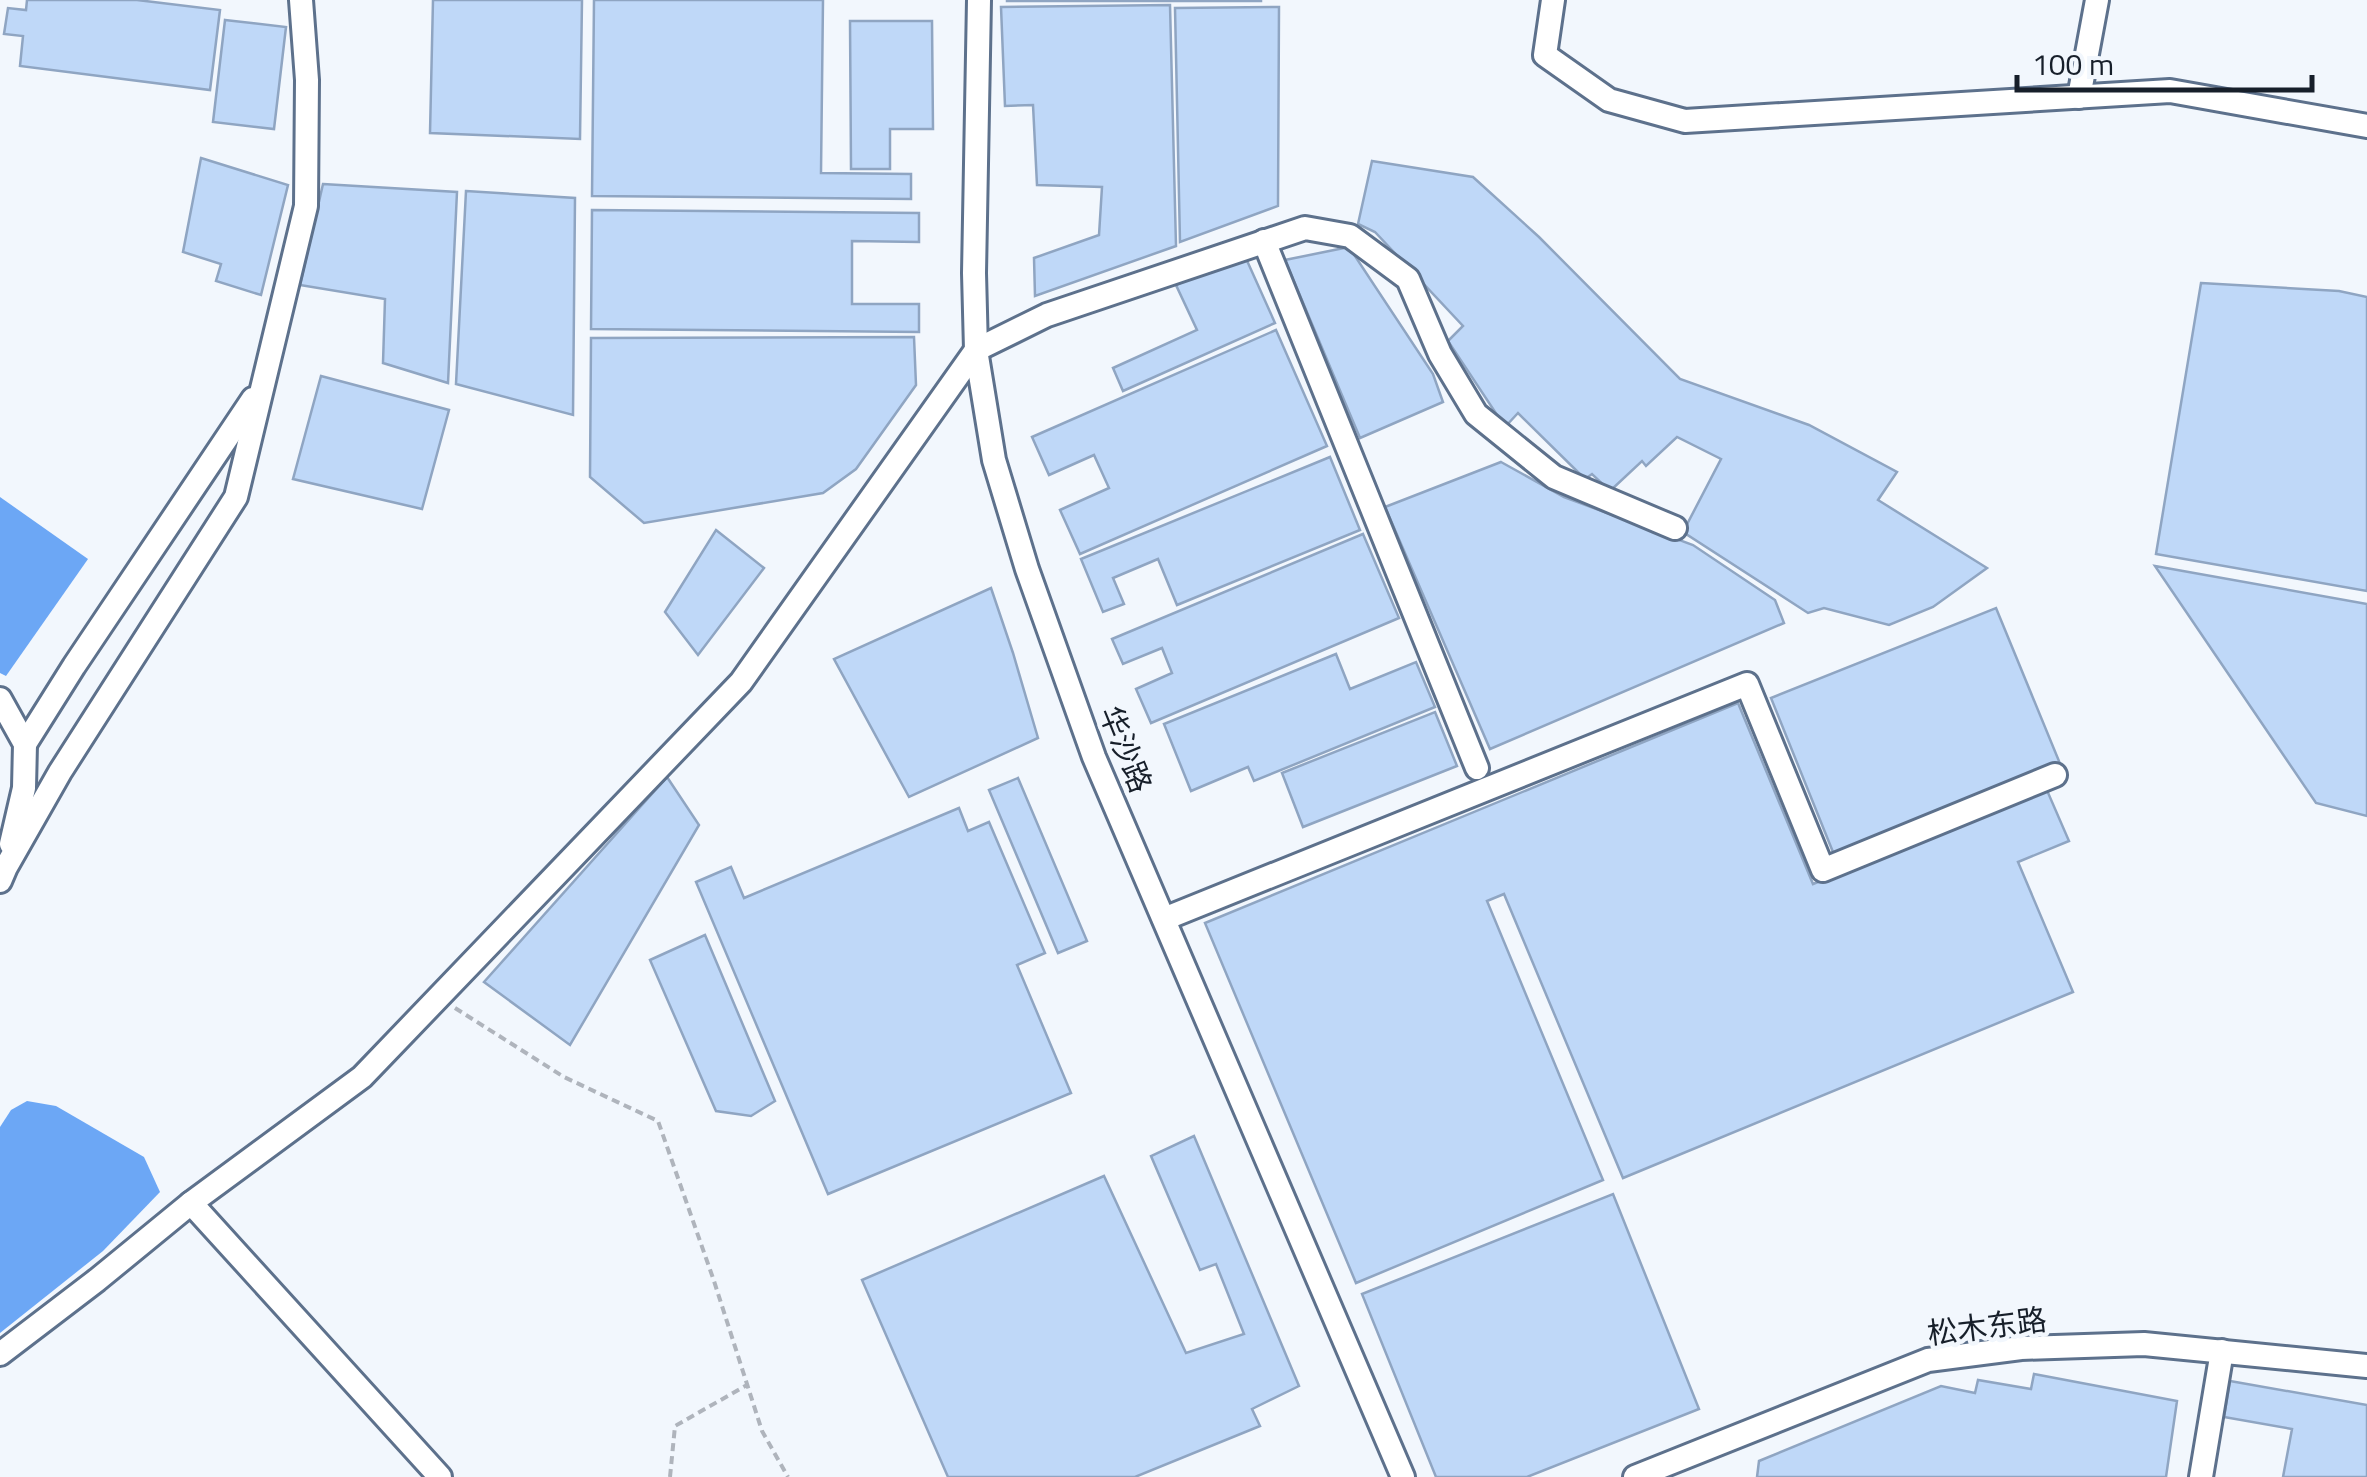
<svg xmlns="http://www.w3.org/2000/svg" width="2367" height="1477" font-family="'Titillium Web','Noto Sans SC',sans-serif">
<rect width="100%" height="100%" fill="#f2f7fd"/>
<g fill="#6ca7f5">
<polygon points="0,497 88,559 6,676 0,673"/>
<polygon points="27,1101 56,1106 144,1157 160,1192 103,1251 0,1333 0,1127 11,1110"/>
</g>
<g fill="#bfd8f8" stroke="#8fa5c2" stroke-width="2.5">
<polygon points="27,0 137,0 220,10 210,90 20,66 23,36 4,34 8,8 26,10"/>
<polygon points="433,0 582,0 580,139 430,133"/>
<polygon points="594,0 823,0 821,173 911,174 911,199 592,196"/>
<rect x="1007" y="0" width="254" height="1"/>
<polygon points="1170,5 1176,246 1035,296 1034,258 1099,235 1102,187 1037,185 1033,105 1005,106 1001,7"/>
<polygon points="1279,7 1278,206 1180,242 1175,8"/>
<polygon points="225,20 286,27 274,129 213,122"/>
<polygon points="850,21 932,21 933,129 890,129 890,169 851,169"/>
<polygon points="201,158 288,185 261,295 216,281 221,264 183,252"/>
<polygon points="1372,161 1473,177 1539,237 1680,379 1809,425 1897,472 1878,500 1987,568 1933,607 1889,625 1824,608 1808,613 1683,532 1721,459 1677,437 1646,466 1642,461 1610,491 1592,474 1585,479 1518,413 1505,427 1448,341 1463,326 1375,232 1358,224"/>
<polygon points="323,184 457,192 448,383 383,363 385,299 300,285"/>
<polygon points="466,191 575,198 573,415 456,384"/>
<polygon points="592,210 919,213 919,242 852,241 852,304 919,304 919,332 591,329"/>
<polygon points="1349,247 1433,374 1443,402 1360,438 1285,260"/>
<polygon points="1244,254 1275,323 1123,391 1113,368 1197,330 1176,285"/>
<polygon points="2201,283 2339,291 2367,297 2367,591 2156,554"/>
<polygon points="1276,330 1327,446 1080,554 1060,510 1109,488 1094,455 1049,475 1032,437"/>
<polygon points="914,337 916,385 856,469 823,493 644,523 590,477 591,338"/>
<polygon points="321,376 449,410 422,509 293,479"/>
<polygon points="1330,457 1360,530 1177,605 1158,559 1113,578 1124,604 1103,612 1081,559"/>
<polygon points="1501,462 1564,497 1693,545 1775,600 1784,623 1490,749 1385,507"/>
<polygon points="716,530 764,568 698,655 665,612"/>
<polygon points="1363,534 1399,618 1151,723 1136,689 1172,673 1162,648 1123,664 1112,639"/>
<polygon points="2155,566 2367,604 2367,816 2316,803"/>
<polygon points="991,588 1013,653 1038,738 909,797 834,659"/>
<polygon points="1996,608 2061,766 1835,857 1771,698"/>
<polygon points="1336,654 1350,689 1416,662 1435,707 1254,781 1248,767 1191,791 1164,724"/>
<polygon points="1738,703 1813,884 2046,788 2069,841 2018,862 2073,992 1623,1178 1504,894 1487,901 1603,1180 1356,1283 1205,923"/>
<polygon points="1435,712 1457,766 1303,827 1282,773"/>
<polygon points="667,777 699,825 570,1045 484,982"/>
<polygon points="1018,778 1087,941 1058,953 989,790"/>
<polygon points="959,808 968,831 989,822 1045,953 1017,965 1071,1093 828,1194 696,882 731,867 744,898"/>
<polygon points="705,935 775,1101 751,1116 716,1111 650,960"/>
<polygon points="1194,1136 1299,1386 1252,1409 1260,1426 1135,1477 948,1477 862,1280 1104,1176 1186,1353 1244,1334 1216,1264 1200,1270 1151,1156"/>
<polygon points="1613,1194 1699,1409 1527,1477 1436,1477 1362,1294"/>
<polygon points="2034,1374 2177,1401 2166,1477 1757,1477 1759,1461 1941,1386 1975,1393 1978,1380 2031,1389"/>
<polygon points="2230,1381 2367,1405 2367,1477 2283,1477 2292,1429 2224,1417"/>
</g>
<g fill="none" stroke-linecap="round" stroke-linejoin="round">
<defs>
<g id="minor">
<polyline points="979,0 974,273 976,350 994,460 1027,569 1094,757 1403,1477"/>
<polyline points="1553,0 1545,55 1609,100 1685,121 2170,91 2367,126"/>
<polyline points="2079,97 2097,0"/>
<polyline points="1264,241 1477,768"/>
<polyline points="0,699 25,744 24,788 11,844"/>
<polyline points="25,744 74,666 253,399"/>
<polyline points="0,881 6,867 60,772 236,497 306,206 307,80 301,0"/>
<polyline points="1164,919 1747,684 1823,870 2055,775"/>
<polyline points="191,1203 362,1077 741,682 976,350 1047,315 1305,228 1350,236 1408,279 1440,354 1476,414 1554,477 1675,528"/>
<polyline points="0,1354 97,1280 191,1203 440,1477"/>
<polyline points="1635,1477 1928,1360 2021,1348 2144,1344 2367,1366"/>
<polyline points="2201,1477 2222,1351"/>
</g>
</defs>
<use href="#minor" stroke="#5d718c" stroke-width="28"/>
<g stroke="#afb4bc" stroke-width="4" stroke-dasharray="8 5" stroke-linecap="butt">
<polyline points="455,1008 564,1077 658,1121 714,1281 762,1431 788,1477"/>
<polyline points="670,1477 675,1426 747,1385"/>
</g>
<use href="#minor" stroke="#fff" stroke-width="22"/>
</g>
<g text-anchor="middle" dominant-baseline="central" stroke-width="9" stroke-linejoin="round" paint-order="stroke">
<g font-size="30" fill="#171f2a" stroke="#f2f7fd">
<text transform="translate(1126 749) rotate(68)">华沙路</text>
<text transform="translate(1987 1326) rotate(-7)">松木东路</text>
</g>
</g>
<path d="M2017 75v15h295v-15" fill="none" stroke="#171f2a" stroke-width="5"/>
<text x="2032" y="75" font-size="30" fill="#171f2a" stroke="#f2f7fd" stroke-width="8" paint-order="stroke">100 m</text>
</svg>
